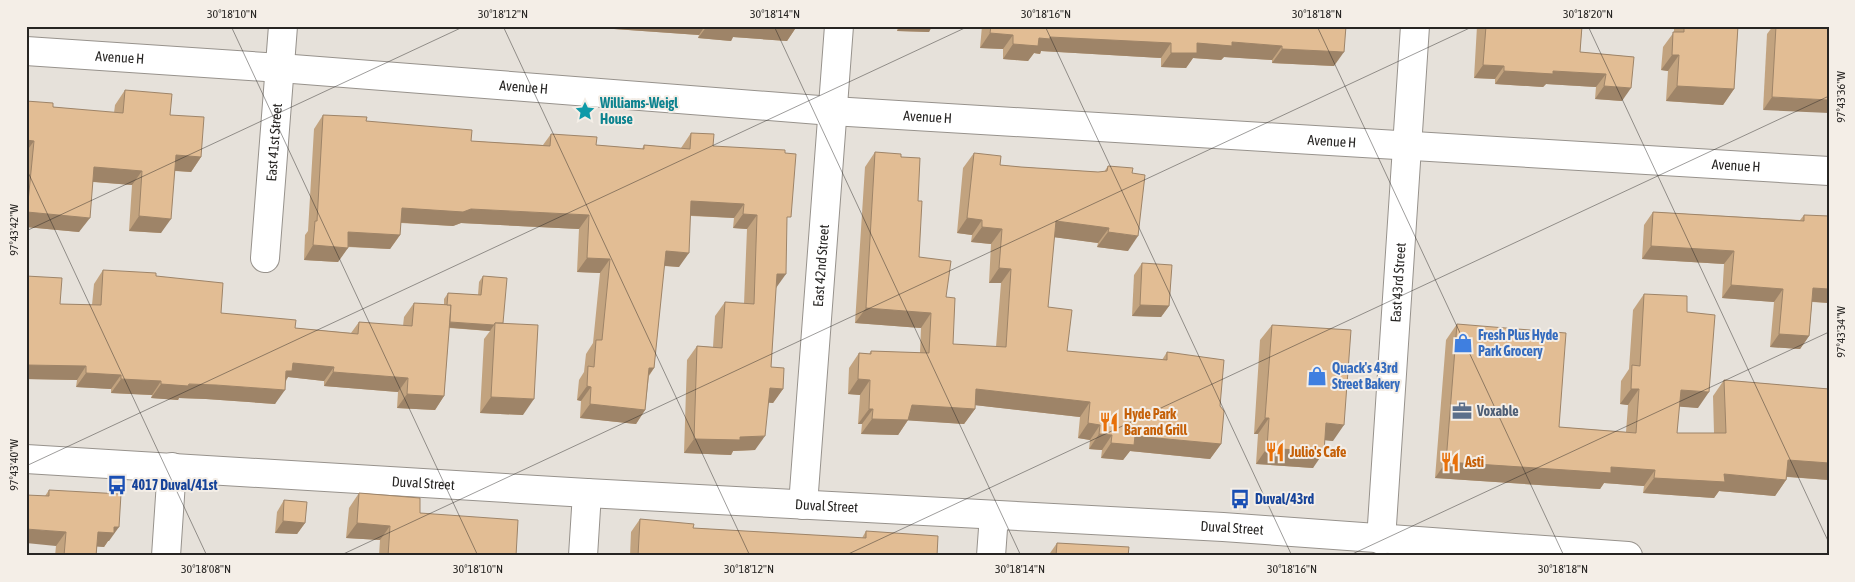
<svg xmlns="http://www.w3.org/2000/svg" width="1855" height="582" font-family="'Asap Condensed',sans-serif">
<rect width="100%" height="100%" fill="#e6e1da"/>
<g fill="none" stroke-linecap="round" stroke-linejoin="round">
<defs>
<g id="minor">
<path id="s1" d="M26,51L280,68L832,111L1829,171"/>
<path id="s2" d="M265,258L283,26"/>
<path id="s3" d="M26,459L587,493L1223,527L1628,556"/>
<path id="s4" d="M803,505L839,26"/>
<path id="s5" d="M1381,540L1415,26"/>
<polyline points="166,556 172,467"/>
<polyline points="583,556 587,493"/>
<polyline points="991,556 994,515"/>
</g>
</defs>
<use href="#minor" stroke="#97928c" stroke-width="30"/>
<use href="#minor" stroke="#fff" stroke-width="28"/>
</g>
<g fill="#c2a37f">
<polygon points="600,26 797,26 787,41 733,37 731,41 698,38 699,35 600,28"/>
<polygon points="898,26 932,26 929,32 897,31"/>
<polygon points="982,26 1346,26 1334,66 1272,63 1272,60 1224,57 1221,60 1193,58 1186,68 1161,67 1161,58 1041,51 1040,54 1034,53 1028,61 1003,59 1003,49 980,48"/>
<polygon points="1477,26 1582,26 1580,52 1634,57 1622,101 1595,99 1596,87 1546,84 1543,87 1495,84 1495,79 1474,78"/>
<polygon points="1674,26 1738,26 1734,89 1723,105 1666,101 1668,71 1661,70 1663,47 1674,32"/>
<polygon points="1773,26 1829,26 1763,110 1767,34"/>
<polygon points="125,90 170,115 201,157 191,172 175,171 161,233 129,231 132,185 93,182 79,232 26,227 26,101 53,107 114,113 115,105"/>
<polygon points="323,115 366,121 471,141 543,145 551,134 596,145 642,149 644,145 681,148 691,133 713,146 787,223 776,288 771,367 783,389 773,403 768,402 755,450 733,451 731,455 684,453 687,360 697,346 713,347 715,316 725,302 744,304 747,229 733,228 734,218 691,216 679,267 664,266 654,368 649,376 645,410 636,424 580,418 581,401 577,400 579,380 584,372 586,354 593,343 600,273 577,272 579,229 461,223 453,226 401,223 400,235 390,249 348,247 338,262 304,260 305,235 308,231 314,129"/>
<polygon points="875,152 901,157 918,201 919,257 946,297 953,344 996,347 1001,283 989,283 991,244 971,242 972,235 957,233 963,168 974,153 1000,165 1021,167 1098,172 1104,172 1108,166 1128,251 1097,247 1098,243 1054,237 1048,307 1067,351 1162,360 1167,352 1220,406 1221,444 1210,459 1130,451 1123,460 1101,458 1102,450 1089,449 1090,440 1078,438 1080,417 975,405 975,409 964,424 908,420 898,435 861,434 862,424 858,424 860,395 848,394 849,368 859,353 869,354 871,351 920,353 921,328 855,323 865,167"/>
<polygon points="1653,212 1800,220 1804,215 1829,303 1812,302 1809,336 1800,349 1770,347 1774,302 1722,298 1724,264 1642,259 1644,225"/>
<polygon points="1142,263 1169,306 1161,317 1132,316 1134,275"/>
<polygon points="103,270 156,276 221,313 295,328 351,333 359,322 403,326 404,317 414,303 444,305 444,299 448,293 478,295 479,282 483,276 503,323 523,415 480,413 484,339 490,331 449,328 444,396 435,410 397,408 398,392 324,386 324,381 288,377 275,404 206,399 179,398 178,400 151,398 152,395 111,393 111,389 76,387 77,380 26,379 26,276 60,304 92,305 94,284"/>
<polygon points="1644,294 1687,312 1698,408 1679,406 1677,433 1714,433 1713,396 1724,380 1829,389 1829,480 1787,477 1786,480 1775,496 1719,491 1714,498 1643,493 1644,486 1604,483 1600,489 1435,478 1446,340 1457,324 1559,427 1626,432 1628,405 1620,404 1621,381 1629,369 1633,310"/>
<polygon points="1272,325 1333,441 1324,440 1313,468 1256,464 1258,434 1254,434 1260,340"/>
<polygon points="49,490 109,541 108,541 104,547 97,546 96,556 55,556 56,546 45,496"/>
<polygon points="359,493 420,513 516,556 379,556 380,540 346,538 349,508"/>
<polygon points="284,500 305,523 297,534 275,533 277,512"/>
<polygon points="640,519 693,528 862,538 866,531 937,556 630,556 631,532"/>
<polygon points="1057,543 1128,556 1048,556"/>
</g>
<g fill="#9e8468">
<polygon points="601,26 705,26 699,35 600,28"/>
<polygon points="707,26 797,26 787,41 733,37 731,41 698,38"/>
<polygon points="901,26 932,26 929,32 897,31"/>
<polygon points="990,33 1013,35 1003,49 980,48"/>
<polygon points="1050,37 1171,43 1161,58 1041,51 1040,54 1034,53 1028,61 1003,59 1013,44 1039,38"/>
<polygon points="1232,42 1282,46 1272,60 1224,57 1221,60 1193,58 1186,68 1161,67 1171,53 1197,43"/>
<polygon points="1282,49 1344,52 1334,66 1272,63"/>
<polygon points="1672,55 1679,55 1668,71 1661,70"/>
<polygon points="1483,65 1504,66 1495,79 1474,78"/>
<polygon points="1504,71 1553,71 1606,74 1596,87 1546,84 1543,87 1495,84"/>
<polygon points="1604,86 1631,88 1622,101 1595,99"/>
<polygon points="1677,86 1734,89 1723,105 1666,101"/>
<polygon points="1772,97 1829,100 1829,113 1763,110"/>
<polygon points="26,140 34,141 26,152"/>
<polygon points="176,155 201,157 191,172 166,170"/>
<polygon points="94,167 142,171 132,185 84,181"/>
<polygon points="691,201 744,204 734,218 682,215"/>
<polygon points="402,208 471,209 589,215 579,229 461,223 453,226 392,222"/>
<polygon points="27,212 90,218 79,232 26,227 26,213"/>
<polygon points="743,214 757,215 747,229 733,228"/>
<polygon points="139,216 171,219 161,233 129,231"/>
<polygon points="967,218 982,220 972,235 957,233"/>
<polygon points="1056,221 1109,228 1098,243 1045,236"/>
<polygon points="982,227 1002,229 991,244 971,242"/>
<polygon points="348,232 400,235 390,249 338,246"/>
<polygon points="1108,232 1138,236 1128,251 1097,247"/>
<polygon points="313,245 348,248 338,262 304,260"/>
<polygon points="1651,246 1734,251 1724,264 1642,259"/>
<polygon points="666,251 689,253 679,267 656,265"/>
<polygon points="587,258 610,259 600,273 577,272"/>
<polygon points="999,268 1011,269 1001,283 989,283"/>
<polygon points="777,274 786,274 776,288"/>
<polygon points="1731,285 1783,289 1774,302 1722,298"/>
<polygon points="1813,288 1829,289 1829,303 1804,301"/>
<polygon points="1140,305 1169,306 1161,317 1132,316"/>
<polygon points="866,308 931,313 921,328 855,323"/>
<polygon points="446,322 494,325 490,331 442,327"/>
<polygon points="1779,334 1809,336 1800,349 1770,347"/>
<polygon points="293,363 334,367 324,381 288,377 282,385 277,385"/>
<polygon points="26,365 86,366 77,380 26,379"/>
<polygon points="649,368 654,368 644,382"/>
<polygon points="333,372 408,378 398,392 324,386"/>
<polygon points="86,373 121,375 111,389 76,387"/>
<polygon points="121,379 161,381 152,395 111,393"/>
<polygon points="858,379 870,380 860,395 848,394"/>
<polygon points="161,384 216,385 285,390 275,404 206,399 179,398 178,400 151,398"/>
<polygon points="587,386 591,387 581,401 577,400"/>
<polygon points="770,388 783,389 773,403 760,402"/>
<polygon points="976,389 1090,402 1080,417 965,404"/>
<polygon points="1631,389 1639,389 1628,405 1620,404"/>
<polygon points="1681,390 1709,392 1698,408 1670,406"/>
<polygon points="407,394 444,396 435,410 397,408"/>
<polygon points="491,397 534,399 523,415 480,413"/>
<polygon points="590,404 645,410 636,424 580,418"/>
<polygon points="912,405 975,409 964,424 901,420"/>
<polygon points="869,409 873,409 862,424 858,424"/>
<polygon points="1265,418 1269,418 1258,434 1254,434"/>
<polygon points="872,419 908,420 898,435 861,434"/>
<polygon points="1088,423 1100,425 1090,440 1078,438"/>
<polygon points="1326,423 1344,425 1333,441 1314,439"/>
<polygon points="1099,434 1112,435 1102,450 1089,449"/>
<polygon points="765,436 755,450 733,451 731,455 684,453 694,439"/>
<polygon points="1135,436 1221,444 1210,459 1130,451 1123,460 1101,458 1111,443"/>
<polygon points="1267,448 1324,452 1313,468 1256,464"/>
<polygon points="1788,460 1829,463 1829,480 1777,476"/>
<polygon points="1446,462 1611,467 1655,470 1644,486 1604,483 1600,489 1435,478"/>
<polygon points="1724,474 1786,480 1775,496 1719,491 1714,498 1643,493 1654,478"/>
<polygon points="283,521 305,523 297,534 275,533"/>
<polygon points="357,523 390,526 380,540 346,538"/>
<polygon points="114,527 119,527 109,541 108,541 104,547 88,546 98,532"/>
<polygon points="26,529 66,532 56,546 26,543"/>
</g>
<g fill="#e2bd94" stroke="#9e8468">
<polygon points="991,26 1346,26 1344,52 1282,49 1282,46 1232,42 1232,46 1197,43 1197,53 1171,53 1171,43 1050,37 1050,39 1039,38 1038,46 1013,44 1013,35 990,33"/>
<polygon points="1486,26 1582,26 1580,52 1634,57 1631,88 1604,86 1606,74 1553,71 1553,74 1504,71 1504,66 1483,65"/>
<polygon points="1684,26 1738,26 1734,89 1677,86 1679,55 1672,55 1673,32 1684,32"/>
<polygon points="1776,26 1829,26 1829,100 1772,97"/>
<polygon points="125,90 172,94 170,115 204,117 201,157 176,155 171,219 139,216 142,171 94,167 90,218 27,212 34,141 26,140 26,101 53,103 53,107 123,113"/>
<polygon points="323,115 367,117 366,121 472,130 471,141 550,146 551,134 597,137 596,145 644,149 644,145 690,149 691,133 714,134 713,146 785,150 785,153 796,154 791,217 787,217 786,274 777,274 771,367 784,368 783,389 770,388 765,436 740,437 740,440 694,439 697,346 722,348 725,302 754,304 757,215 743,214 744,204 691,201 689,253 666,251 654,368 649,368 645,410 590,404 591,387 587,386 588,366 594,367 596,340 602,340 610,259 587,258 589,215 471,209 463,212 402,208 400,235 348,232 348,248 313,245 315,221 317,221"/>
<polygon points="875,152 901,154 901,157 920,158 918,201 922,201 919,257 951,261 946,297 955,298 953,344 1006,347 1011,269 999,268 1002,229 982,227 982,220 967,218 974,153 1001,156 1000,165 1021,167 1098,172 1107,171 1108,166 1133,168 1132,173 1145,175 1138,236 1108,232 1109,228 1056,221 1048,307 1072,310 1067,351 1167,360 1167,352 1224,360 1220,406 1224,411 1221,444 1135,436 1134,445 1111,443 1112,435 1099,434 1100,425 1088,423 1090,402 976,389 975,409 912,405 908,420 872,419 873,409 869,409 870,380 858,379 859,353 871,354 871,351 929,353 931,313 866,308"/>
<polygon points="1653,212 1804,221 1804,215 1829,216 1829,289 1813,288 1809,336 1779,334 1783,289 1731,285 1734,251 1651,246"/>
<polygon points="1142,263 1172,265 1169,306 1140,305"/>
<polygon points="103,270 156,273 156,276 223,283 221,313 296,320 295,328 358,334 359,322 412,326 414,303 451,305 444,396 407,394 408,378 333,372 334,367 293,363 292,371 286,371 285,390 216,385 189,384 188,386 161,384 161,381 121,379 121,375 86,373 86,366 26,365 26,276 62,278 60,304 101,305"/>
<polygon points="483,276 507,278 503,323 495,323 494,325 450,322 451,305 447,305 448,293 481,295"/>
<polygon points="1644,294 1687,296 1687,312 1715,315 1709,392 1681,390 1677,433 1726,433 1724,380 1829,389 1829,463 1788,460 1786,480 1724,474 1725,482 1654,478 1655,470 1611,467 1611,473 1446,462 1457,324 1566,333 1559,427 1636,433 1639,389 1631,389 1632,365 1640,366"/>
<polygon points="495,323 538,325 534,399 491,397"/>
<polygon points="1272,325 1351,330 1344,425 1326,423 1324,452 1267,448 1269,418 1265,418"/>
<polygon points="49,490 121,494 119,527 114,527 114,533 98,532 96,556 64,556 66,532 26,529 26,495 49,496"/>
<polygon points="359,493 420,498 420,513 518,520 516,556 388,556 390,526 357,523"/>
<polygon points="284,500 307,502 305,523 283,521"/>
<polygon points="640,519 694,524 693,528 866,538 866,531 938,536 937,556 638,556"/>
<polygon points="1057,543 1129,547 1128,556 1056,556"/>
</g>
<path fill="none" stroke="#272523" stroke-width="1" stroke-opacity="0.45" d="M231,26L478,556M503,26L750,556M774,26L1021,556M1045,26L1292,556M1317,26L1564,556M1588,26L1829,543M26,168L207,556M26,231L465,26M26,466L969,26M339,556L1474,26M844,556L1829,96M1348,556L1829,332"/>
<defs>
<symbol id="sight-bare" viewBox="-9 -9 18 18"><path d="M0-6L1.8-2.2L6-1.7L2.9 1.2L3.7 5.4L0 3.3L-3.7 5.4L-2.9 1.2L-6-1.7L-1.8-2.2Z" fill="#0f9aa8" stroke="#f4eee7" stroke-width="2.5" paint-order="stroke"/></symbol>
<symbol id="shop-bare" viewBox="-9 -9 18 18"><path d="M-5-2.5h2.3a2.7 3.5 0 0 1 5.4 0H5L5.5 6h-11ZM-1.5-2.5h3a1.5 2.3 0 0 0-3 0Z" fill="#3f7fe0" stroke="#f4eee7" stroke-width="2.5" paint-order="stroke"/></symbol>
<symbol id="office-bare" viewBox="-9 -9 18 18"><path d="M-6-3h4V-5.5h4V-3h4V5H-6ZM-1-4.5V-3h2v-1.5ZM-6 0V1H6V0Z" fill="#5c6f8a" stroke="#f4eee7" stroke-width="2.5" paint-order="stroke"/></symbol>
<symbol id="restaurant-bare" viewBox="-9 -9 18 18"><path d="M-5-6h1v4h1v-4h1v4h1v-4h1v5L-1.5 .5V6h-2V.5L-5-1ZM5-6V6H3V1.5H1.5Q1.5-4 5-6Z" fill="#e8710a" stroke="#f4eee7" stroke-width="2.5" paint-order="stroke"/></symbol>
<symbol id="bus-bare" viewBox="-9 -9 18 18"><path d="M-5-6H5V4H4V6H2V4H-2V6H-4V4H-5ZM-3.5-4V0h7V-4ZM-3.5 1.2v1.5H-2V1.2ZM2 1.2v1.5H3.5V1.2Z" fill="#1a4fb4" stroke="#f4eee7" stroke-width="2.5" paint-order="stroke"/></symbol>
</defs>
<g fill-rule="evenodd">
<use href="#sight-bare" x="571" y="97" width="28" height="28"/>
<use href="#shop-bare" x="1449" y="329" width="28" height="28"/>
<use href="#shop-bare" x="1303" y="362" width="28" height="28"/>
<use href="#office-bare" x="1448" y="397" width="28" height="28"/>
<use href="#restaurant-bare" x="1095" y="408" width="28" height="28"/>
<use href="#restaurant-bare" x="1261" y="438" width="28" height="28"/>
<use href="#restaurant-bare" x="1436" y="448" width="28" height="28"/>
<use href="#bus-bare" x="103" y="471" width="28" height="28"/>
<use href="#bus-bare" x="1226" y="485" width="28" height="28"/>
</g>
<g text-anchor="middle" dominant-baseline="central" stroke-width="4" stroke-linejoin="round" paint-order="stroke">
<g font-size="14" fill="#272523" stroke="#f4eee7">
<text stroke="none"><textPath href="#s1" startOffset="94">Avenue H</textPath></text>
<text stroke="none"><textPath href="#s1" startOffset="499">Avenue H</textPath></text>
<text stroke="none"><textPath href="#s1" startOffset="904">Avenue H</textPath></text>
<text stroke="none"><textPath href="#s1" startOffset="1309">Avenue H</textPath></text>
<text stroke="none"><textPath href="#s2" startOffset="116">East 41st Street</textPath></text>
<text stroke="none"><textPath href="#s1" startOffset="1714">Avenue H</textPath></text>
<text stroke="none"><textPath href="#s4" startOffset="240">East 42nd Street</textPath></text>
<text stroke="none"><textPath href="#s5" startOffset="258">East 43rd Street</textPath></text>
<text stroke="none"><textPath href="#s3" startOffset="398">Duval Street</textPath></text>
<text stroke="none"><textPath href="#s3" startOffset="802">Duval Street</textPath></text>
<text stroke="none"><textPath href="#s3" startOffset="1208">Duval Street</textPath></text>
</g>
<g font-size="14" font-weight="bold" fill="#0d838f" stroke="#f4eee7" text-anchor="start">
<text x="600" y="103">Williams-Weigl<tspan x="600" dy="16">House</tspan></text>
</g>
<g font-size="14" font-weight="bold" fill="#366cbe" stroke="#f4eee7" text-anchor="start">
<text x="1478" y="335">Fresh Plus Hyde<tspan x="1478" dy="16">Park Grocery</tspan></text>
<text x="1332" y="368">Quack's 43rd<tspan x="1332" dy="16">Street Bakery</tspan></text>
</g>
<g font-size="14" font-weight="bold" fill="#4e5e75" stroke="#f4eee7" text-anchor="start">
<text x="1477" y="411">Voxable</text>
</g>
<g font-size="14" font-weight="bold" fill="#c56008" stroke="#f4eee7" text-anchor="start">
<text x="1124" y="414">Hyde Park<tspan x="1124" dy="16">Bar and Grill</tspan></text>
<text x="1290" y="452">Julio's Cafe</text>
<text x="1465" y="462">Asti</text>
</g>
<g font-size="14" font-weight="bold" fill="#164399" stroke="#f4eee7" text-anchor="start">
<text x="132" y="485">4017 Duval/41st</text>
<text x="1255" y="499">Duval/43rd</text>
</g>
</g>
<rect width="1855" height="582" fill="none" stroke="#f4eee7" stroke-width="55"/>
<rect x="28" y="28" width="1800" height="526" fill="none" stroke="#272523" stroke-width="2"/>
<g font-size="12" text-anchor="middle" fill="#272523">
<text x="232" y="18">30°18'10"N</text>
<text x="503" y="18">30°18'12"N</text>
<text x="775" y="18">30°18'14"N</text>
<text x="1046" y="18">30°18'16"N</text>
<text x="1317" y="18">30°18'18"N</text>
<text x="1588" y="18">30°18'20"N</text>
<text transform="translate(1841 97) rotate(-90)" y="4">97°43'36"W</text>
<text transform="translate(14 230) rotate(-90)" y="4">97°43'42"W</text>
<text transform="translate(1841 332) rotate(-90)" y="4">97°43'34"W</text>
<text transform="translate(14 465) rotate(-90)" y="4">97°43'40"W</text>
<text x="206" y="573">30°18'08"N</text>
<text x="478" y="573">30°18'10"N</text>
<text x="749" y="573">30°18'12"N</text>
<text x="1020" y="573">30°18'14"N</text>
<text x="1292" y="573">30°18'16"N</text>
<text x="1563" y="573">30°18'18"N</text>
</g>
</svg>
